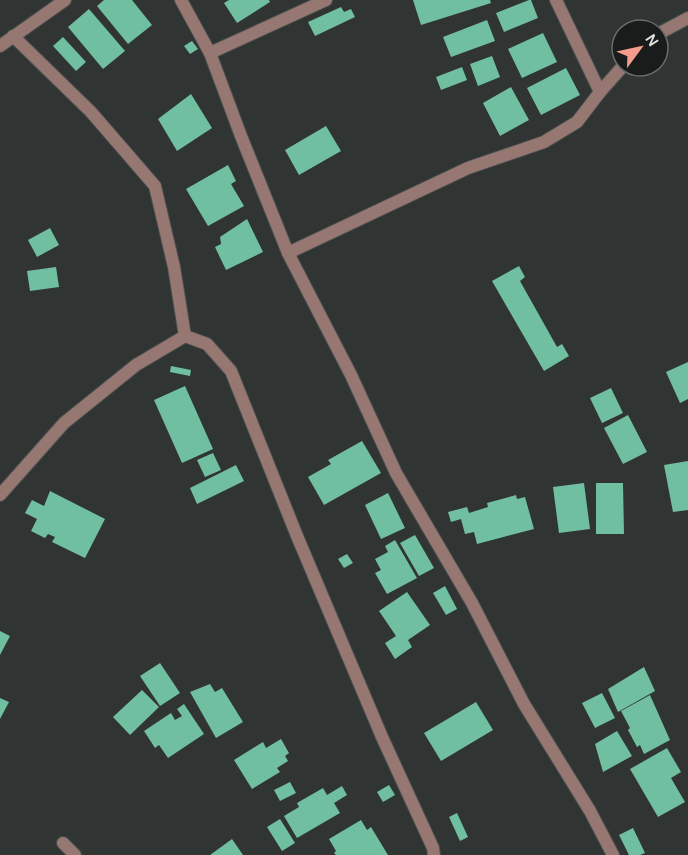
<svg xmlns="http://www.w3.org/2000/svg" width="688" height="855" font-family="Karla,sans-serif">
<rect width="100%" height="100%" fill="#303533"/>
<g fill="#71bfa1">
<polygon points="104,0 132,0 152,25 128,44 97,6"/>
<polygon points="229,0 269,0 270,2 237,23 224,3"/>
<polygon points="413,0 490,0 491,3 421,25"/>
<polygon points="529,0 531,0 538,18 504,32 496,13"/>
<polygon points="341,7 344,12 351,9 355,17 315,36 308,22"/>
<polygon points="89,9 125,51 103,69 68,27"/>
<polygon points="487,20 495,41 451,57 443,37"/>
<polygon points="543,33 557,62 522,78 508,49"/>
<polygon points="63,37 86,62 76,71 53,46"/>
<polygon points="192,41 198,49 190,54 184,46"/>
<polygon points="492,56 500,77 478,86 470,64"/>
<polygon points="462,67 467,80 441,90 436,77"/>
<polygon points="566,68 580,95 541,115 527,88"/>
<polygon points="511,87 529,120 500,136 483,103"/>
<polygon points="191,94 212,128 177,151 158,119"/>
<polygon points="326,126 341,151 299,175 285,150"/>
<polygon points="228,165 236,181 231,184 244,206 208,226 186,189"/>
<polygon points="247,219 263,252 226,270 215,247 221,244 220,237"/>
<polygon points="50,228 59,245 37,257 28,240"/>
<polygon points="519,266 525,277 520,281 557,347 562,344 569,356 544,371 492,281"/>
<polygon points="56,267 59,287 30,291 27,271"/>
<polygon points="688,362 688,399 680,403 666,372"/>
<polygon points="171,366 191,370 190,376 170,372"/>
<polygon points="185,386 213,449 182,463 154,400"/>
<polygon points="611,388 623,413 602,423 590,398"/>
<polygon points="628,415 647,452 623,464 604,428"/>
<polygon points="362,441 381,473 324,505 308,477 331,464 328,460"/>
<polygon points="213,453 221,470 205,477 197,460"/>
<polygon points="688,461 688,510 673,512 664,465"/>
<polygon points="236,465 244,481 197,504 190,488"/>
<polygon points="584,483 590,529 559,533 553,487"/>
<polygon points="596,483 623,483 624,534 596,534"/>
<polygon points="50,491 105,519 85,558 52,542 55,537 48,534 45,538 31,531 37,519 25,513 32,500 44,506"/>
<polygon points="388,493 405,528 381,539 365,505"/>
<polygon points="516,495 517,499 525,497 534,529 477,544 474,532 465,534 461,519 451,522 448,512 467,507 469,513 488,507 487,503"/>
<polygon points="415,535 434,568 419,576 400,543"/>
<polygon points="395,540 417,578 387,594 375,573 381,570 375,559 388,552 385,546"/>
<polygon points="347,554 353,563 344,568 338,559"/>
<polygon points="445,586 457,609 446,615 433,593"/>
<polygon points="407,592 430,625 408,640 412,647 395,659 385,643 396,636 379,611"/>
<polygon points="0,631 10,636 0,655"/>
<polygon points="160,663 180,693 160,706 140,676"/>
<polygon points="644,667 655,691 618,712 608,689"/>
<polygon points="210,684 215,692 222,688 243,722 216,738 190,692"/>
<polygon points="142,690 159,707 130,735 113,717"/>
<polygon points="602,693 615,718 595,728 582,703"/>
<polygon points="650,695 670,740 644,754 640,745 637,747 628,730 630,728 621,711"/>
<polygon points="0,698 9,702 0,719"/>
<polygon points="476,702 493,730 441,761 424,733"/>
<polygon points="184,704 204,734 168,758 159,745 155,748 144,731 171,713 175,720 182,716 177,709"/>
<polygon points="617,731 632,756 603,772 595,744"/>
<polygon points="281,739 289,753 285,756 288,761 277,768 280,772 252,789 234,760 263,742 266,748"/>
<polygon points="667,748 681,772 671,778 685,802 658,817 630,769"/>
<polygon points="290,782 296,793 280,801 274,790"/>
<polygon points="389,785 395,795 383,802 377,792"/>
<polygon points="342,786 347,795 334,803 340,813 297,838 284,816 299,807 297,803 323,788 327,795"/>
<polygon points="457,813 468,837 460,841 449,817"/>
<polygon points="280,819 295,843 282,851 267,827"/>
<polygon points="361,820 367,830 371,827 388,855 336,855 334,853 336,851 329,839"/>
<polygon points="633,828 645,853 640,855 629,855 619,835"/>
<polygon points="232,839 243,855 210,855"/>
</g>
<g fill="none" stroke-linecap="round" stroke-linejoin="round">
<defs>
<g id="minor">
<polyline points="181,0 210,53 241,136 288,253 351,375 396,473 472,603 524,704 590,811 613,855"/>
<polyline points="556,0 600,92"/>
<polyline points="658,34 688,18"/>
<polyline points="13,36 91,112 155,186 174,267 185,336"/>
<polyline points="0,46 65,0"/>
<polyline points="210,53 326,0"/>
<polyline points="288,253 468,168 544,142 577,122 600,92 623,66"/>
<polyline points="0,495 64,423 136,365 185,336 207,344 231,371 297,536 382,737 433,848 434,855"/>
<polyline points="63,843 75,855"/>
</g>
</defs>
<use href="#minor" stroke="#4c514f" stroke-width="14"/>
<use href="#minor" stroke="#967771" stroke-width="12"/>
</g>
<g transform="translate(640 48) rotate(57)"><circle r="28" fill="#1a1c1b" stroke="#6a6c6b" stroke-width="1.5"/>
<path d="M0-4.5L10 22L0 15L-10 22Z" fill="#f59d8d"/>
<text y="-9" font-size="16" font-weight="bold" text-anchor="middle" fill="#e1e3e2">N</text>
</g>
</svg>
